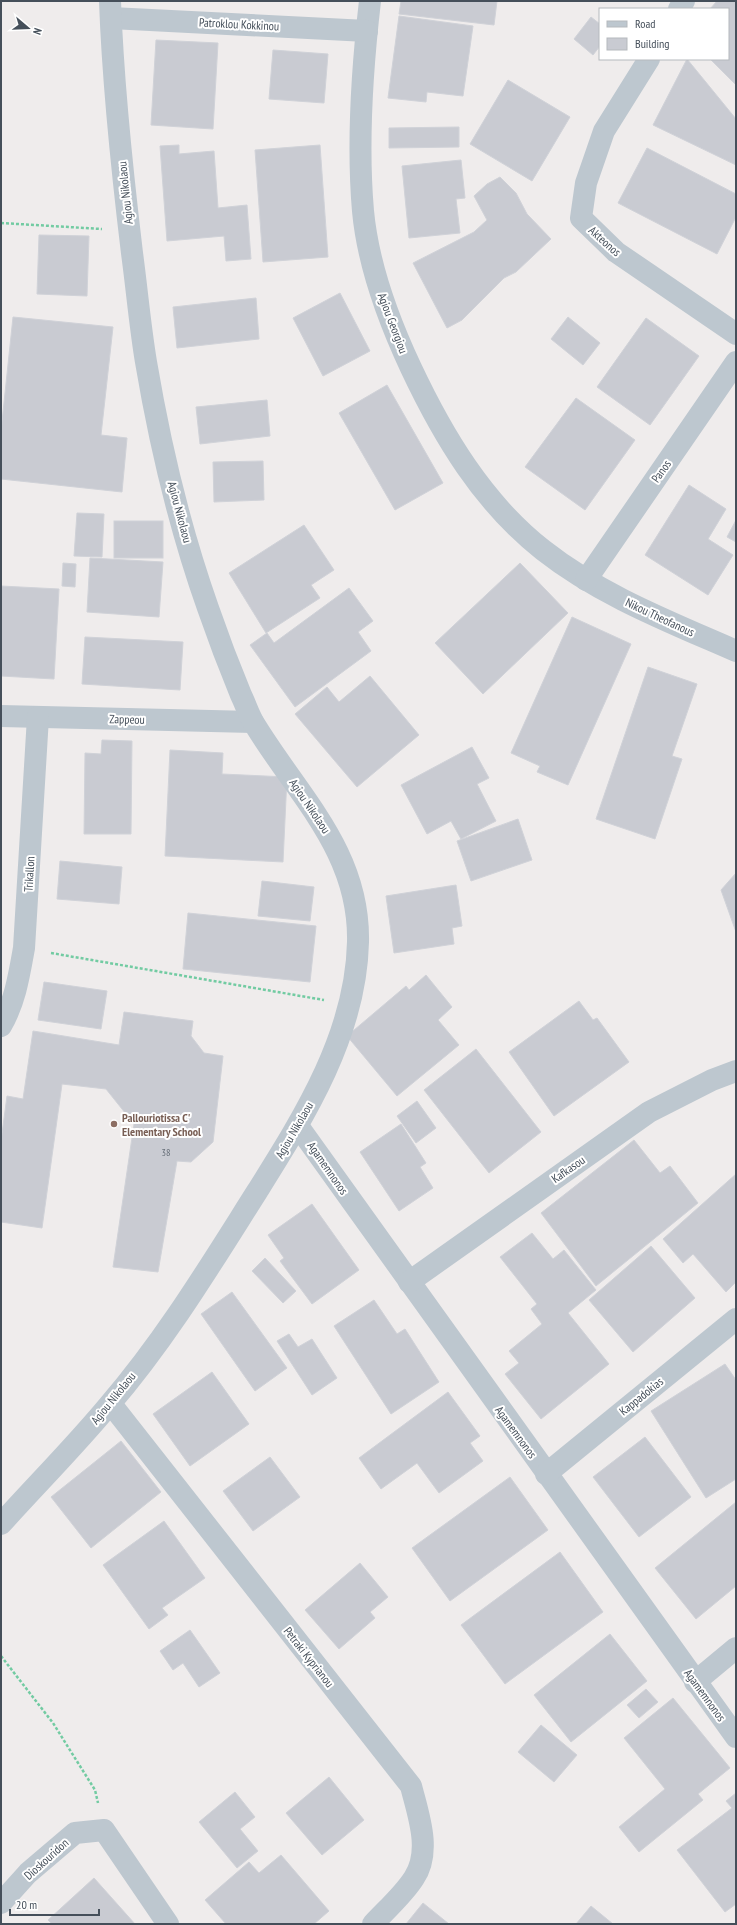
<svg xmlns="http://www.w3.org/2000/svg" width="737" height="1925" font-family="'PT Sans Narrow',sans-serif">
<rect width="100%" height="100%" fill="#efecec"/>
<g fill="#c9cbd2" stroke="#d0d2d8">
<polygon points="401,1 497,1 494,25 399,14"/>
<polygon points="717,1 736,1 736,85 710,59 728,59 728,9 710,9"/>
<polygon points="399,16 473,26 463,96 427,92 426,102 388,98"/>
<polygon points="591,17 600,24 600,46 593,55 574,39"/>
<polygon points="156,40 218,43 213,129 151,125"/>
<polygon points="273,50 328,54 324,103 269,99"/>
<polygon points="687,59 736,119 736,165 653,125"/>
<polygon points="508,80 570,117 532,181 470,144"/>
<polygon points="459,127 459,147 389,148 389,128"/>
<polygon points="179,145 179,154 214,151 218,208 247,205 251,259 226,261 224,236 167,241 160,146"/>
<polygon points="320,145 328,257 263,262 255,150"/>
<polygon points="647,148 736,194 736,217 717,254 618,203"/>
<polygon points="461,160 465,198 456,199 460,233 409,238 402,166"/>
<polygon points="500,177 516,193 527,214 551,239 516,272 504,278 462,320 447,328 413,263 474,232 487,220 474,196 487,184"/>
<polygon points="39,235 89,236 87,296 37,294"/>
<polygon points="340,293 370,351 323,376 293,318"/>
<polygon points="256,298 259,339 177,348 173,307"/>
<polygon points="13,317 113,327 101,435 127,438 122,492 1,479 1,431"/>
<polygon points="568,317 600,343 583,365 551,339"/>
<polygon points="646,318 699,356 650,425 597,387"/>
<polygon points="387,385 443,483 395,510 339,413"/>
<polygon points="576,398 635,440 585,510 525,467"/>
<polygon points="267,400 270,436 200,444 196,407"/>
<polygon points="263,461 264,500 214,502 213,462"/>
<polygon points="689,485 726,509 708,539 733,555 708,595 645,555"/>
<polygon points="77,513 104,514 102,557 74,556"/>
<polygon points="736,520 736,542 727,537"/>
<rect x="114" y="521" width="49" height="37"/>
<polygon points="304,525 334,570 311,585 320,598 266,633 229,573"/>
<polygon points="90,558 163,562 159,617 87,612"/>
<polygon points="63,563 76,564 75,587 62,586"/>
<polygon points="520,563 568,613 483,694 435,643"/>
<polygon points="1,586 59,589 54,679 1,676"/>
<polygon points="349,588 373,621 358,632 371,651 295,707 250,645 267,633 274,643"/>
<polygon points="572,617 631,644 568,785 537,772 540,766 511,753"/>
<polygon points="85,637 183,642 180,690 82,684"/>
<polygon points="648,667 697,684 672,756 682,759 655,839 596,819"/>
<polygon points="370,676 419,735 357,787 295,714 327,687 339,702"/>
<polygon points="102,740 132,741 131,834 84,834 85,753 101,754"/>
<polygon points="472,747 489,778 477,784 496,821 461,839 451,821 427,834 401,785"/>
<polygon points="170,750 223,753 222,774 287,777 283,862 165,856"/>
<polygon points="518,819 532,860 471,881 457,841"/>
<polygon points="60,861 122,867 119,904 57,899"/>
<polygon points="736,873 736,932 721,890"/>
<polygon points="262,881 314,887 310,921 258,916"/>
<polygon points="456,885 462,926 452,928 454,944 394,953 386,896"/>
<polygon points="188,913 316,926 310,982 183,969"/>
<polygon points="426,975 452,1007 438,1020 459,1045 397,1096 347,1036 406,986 409,990"/>
<polygon points="44,982 107,991 101,1029 38,1020"/>
<polygon points="579,1001 593,1020 597,1018 629,1062 554,1116 509,1052"/>
<polygon points="124,1012 193,1021 191,1036 204,1053 223,1056 213,1142 191,1162 177,1161 158,1272 113,1267 134,1124 106,1089 62,1084 42,1228 1,1222 1,1141 7,1096 23,1099 33,1031 119,1045"/>
<polygon points="476,1049 541,1132 489,1173 424,1090"/>
<polygon points="417,1101 436,1128 416,1143 397,1116"/>
<polygon points="401,1124 426,1163 420,1167 433,1188 399,1211 360,1152"/>
<polygon points="634,1140 660,1173 670,1166 698,1203 596,1286 541,1213"/>
<polygon points="736,1174 736,1282 726,1292 693,1254 683,1263 663,1239"/>
<polygon points="312,1204 359,1270 312,1304 280,1261 284,1258 268,1235"/>
<polygon points="532,1233 553,1259 564,1250 596,1290 568,1313 609,1364 541,1419 505,1374 519,1363 509,1351 542,1324 531,1309 537,1304 500,1257"/>
<polygon points="651,1246 695,1298 633,1352 589,1300"/>
<polygon points="265,1258 296,1291 283,1303 252,1271"/>
<polygon points="232,1292 287,1368 255,1391 201,1314"/>
<polygon points="374,1300 397,1334 405,1329 439,1382 391,1414 334,1326"/>
<polygon points="289,1334 298,1347 312,1339 337,1378 312,1395 277,1341"/>
<polygon points="725,1364 736,1380 736,1479 706,1498 651,1411"/>
<polygon points="212,1372 249,1424 190,1466 153,1414"/>
<polygon points="448,1392 480,1436 470,1443 483,1461 439,1493 417,1463 381,1489 359,1458"/>
<polygon points="645,1437 691,1497 639,1537 593,1477"/>
<polygon points="121,1441 161,1492 91,1548 51,1497"/>
<polygon points="270,1457 300,1497 253,1531 223,1491"/>
<polygon points="510,1477 548,1530 450,1601 412,1548"/>
<polygon points="736,1502 736,1586 696,1619 655,1568"/>
<polygon points="164,1521 205,1578 162,1608 168,1615 149,1629 103,1565"/>
<polygon points="560,1552 603,1612 505,1684 461,1625"/>
<polygon points="360,1563 388,1597 370,1612 375,1618 339,1649 305,1610"/>
<polygon points="190,1630 220,1673 199,1687 183,1663 173,1670 160,1651"/>
<polygon points="610,1634 647,1681 571,1742 534,1695"/>
<polygon points="646,1689 658,1702 639,1718 627,1705"/>
<polygon points="673,1698 730,1768 698,1794 703,1800 639,1852 619,1827 665,1789 624,1738"/>
<polygon points="541,1725 577,1755 554,1782 518,1752"/>
<polygon points="329,1777 364,1820 322,1855 286,1813"/>
<polygon points="235,1792 255,1817 240,1829 258,1851 237,1868 199,1822"/>
<polygon points="736,1793 736,1904 725,1912 677,1850 732,1808 726,1801"/>
<polygon points="281,1855 329,1911 314,1924 226,1924 205,1900 249,1862 259,1873"/>
<polygon points="94,1878 135,1924 52,1924 48,1920"/>
<polygon points="423,1903 449,1924 406,1924"/>
<polygon points="591,1906 613,1924 576,1924"/>
</g>
<g fill="none" stroke-linecap="round" stroke-linejoin="round">
<g stroke="#72cba2" stroke-width="2.5" stroke-dasharray="3 2" stroke-linecap="butt">
<polyline points="1,223 102,229"/>
<polyline points="51,953 324,1000"/>
<polyline points="1,1656 53,1723 95,1790 98,1803"/>
</g>
<g stroke="#bdc7cf" stroke-width="22">
<path d="M370,1C362,70 357,142 363,211C368,265 388,319 411,368C443,436 483,503 543,550C600,595 670,622 736,651"/>
<polyline points="679,9 684,1"/>
<polyline points="111,18 367,31"/>
<polyline points="649,59 604,131 586,183 581,218 616,252 736,334"/>
<polyline points="586,580 736,362"/>
<polyline points="1,716 253,722"/>
<path d="M1,1026C15,1002 19,976 24,948L38,717"/>
<polyline points="298,1126 736,1737"/>
<polyline points="409,1282 649,1112 712,1080 736,1071"/>
<path d="M111,1404L411,1786C418,1814 432,1851 414,1878C404,1894 386,1910 373,1924"/>
<polyline points="546,1474 736,1319"/>
<path d="M1,1524C37,1484 75,1446 109,1405C166,1339 211,1264 258,1190C305,1115 356,1034 358,942C360,852 299,797 255,725C249,716 246,705 241,695C229,666 218,637 208,608C180,529 160,445 146,362C140,326 137,290 132,253C122,170 113,85 110,1"/>
<polyline points="695,1682 736,1648"/>
<polyline points="1,1903 28,1873 75,1833 104,1830 168,1924"/>
</g>
</g>
<circle fill="#8d6e63" stroke="#fff" stroke-width="1.5" cx="114" cy="1124" r="4"/>
<g text-anchor="middle" dominant-baseline="central" stroke-width="4" stroke-linejoin="round" paint-order="stroke">
<g font-size="10" fill="#666e78">
<text x="166" y="1152">38</text>
</g>
<g font-size="12" fill="#454f5a" stroke="#fff">
<text transform="translate(239 24) rotate(3)">Patroklou Kokkinou</text>
<text transform="translate(125 193) rotate(-96)">Agiou Nikolaou</text>
<text transform="translate(605 241) rotate(42)">Akteonos</text>
<text transform="translate(393 323) rotate(69)">Agiou Georgiou</text>
<text transform="translate(661 471) rotate(-55)">Panos</text>
<text transform="translate(180 512) rotate(75)">Agiou Nikolaou</text>
<text transform="translate(660 617) rotate(25)">Nikou Theofanous</text>
<text transform="translate(127 719) rotate(1)">Zappeou</text>
<text transform="translate(310 806) rotate(56)">Agiou Nikolaou</text>
<text transform="translate(29 874) rotate(-87)">Trikallon</text>
<text transform="translate(294 1130) rotate(-60)">Agiou Nikolaou</text>
<text transform="translate(328 1168) rotate(55)">Agamemnonos</text>
<text transform="translate(568 1169) rotate(-35)">Kafkasou</text>
<text transform="translate(641 1396) rotate(-39)">Kappadokias</text>
<text transform="translate(113 1398) rotate(-51)">Agiou Nikolaou</text>
<text transform="translate(516 1432) rotate(54)">Agamemnonos</text>
<text transform="translate(309 1657) rotate(52)">Petraki Kyprianou</text>
<text transform="translate(705 1695) rotate(54)">Agamemnonos</text>
<text transform="translate(46 1859) rotate(-42)">Dioskouridon</text>
</g>
<g font-size="12" font-weight="bold" fill="#785e54" stroke="#fff" text-anchor="start">
<text x="122" y="1117">Pallouriotissa C'<tspan x="122" dy="14">Elementary School</tspan></text>
</g>
</g>
<rect width="737" height="1925" fill="none" stroke="#454f5a" stroke-width="4"/>
<rect x="599" y="8" width="130" height="52" fill="#ffffff" stroke="#b5b9bd"/>
<rect x="607" y="21" width="20" height="6" fill="#bdc7cf" stroke="#b5b9bd"/>
<text x="635" y="28" font-size="12" fill="#454f5a">Road</text>
<rect x="607" y="38" width="20" height="12" fill="#c9cbd2" stroke="#b5b9bd"/>
<text x="635" y="48" font-size="12" fill="#454f5a">Building</text>
<g transform="translate(28 28) rotate(109)" stroke="#ffffff" stroke-width="3" paint-order="stroke">
<path d="M0-3L7 15L0 10L-7 15Z" fill="#454f5a"/>
<text y="-6" font-size="11" font-weight="bold" text-anchor="middle" fill="#454f5a">N</text>
</g>
<path d="M10 1909v6h89v-6" fill="none" stroke="#454f5a" stroke-width="2"/>
<text x="16" y="1909" font-size="12" fill="#454f5a" stroke="#ffffff" stroke-width="3" paint-order="stroke">20 m</text>
</svg>
